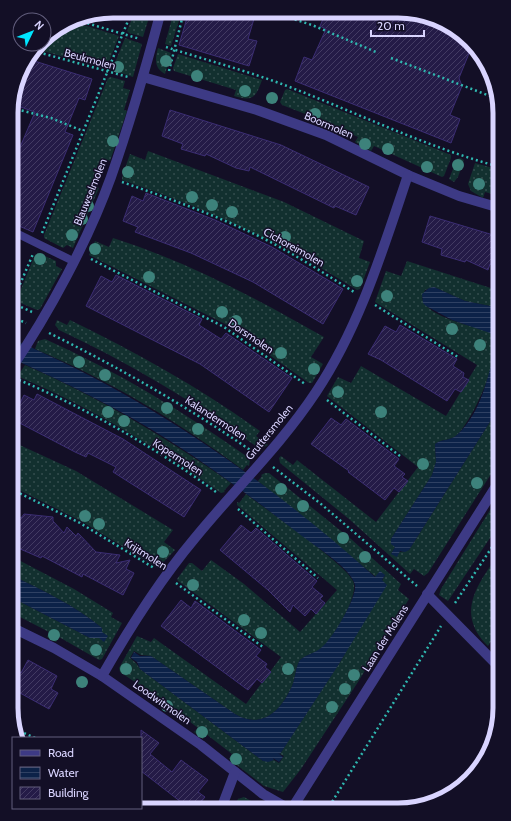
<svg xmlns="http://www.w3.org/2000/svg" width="511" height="821" font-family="Cabin,sans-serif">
<defs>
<pattern id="grass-dots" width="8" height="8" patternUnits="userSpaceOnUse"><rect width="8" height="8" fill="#12302f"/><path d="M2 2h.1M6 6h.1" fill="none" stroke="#344d4e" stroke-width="1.8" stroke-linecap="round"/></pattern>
<pattern id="water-rules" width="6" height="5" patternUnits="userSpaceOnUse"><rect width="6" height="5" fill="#0c2248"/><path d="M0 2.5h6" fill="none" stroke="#2f4163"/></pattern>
<pattern id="building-hatch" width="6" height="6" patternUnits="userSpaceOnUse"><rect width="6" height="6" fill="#241b47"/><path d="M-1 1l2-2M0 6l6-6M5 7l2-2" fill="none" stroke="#433b63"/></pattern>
</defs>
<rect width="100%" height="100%" fill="#130f26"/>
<g fill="url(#grass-dots)">
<polygon points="135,11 151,11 143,37 129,33 127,31"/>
<polygon points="174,11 182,11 171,46 165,44"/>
<polygon points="71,21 119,36 106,69 36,49 40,44 44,44 46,36"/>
<polygon points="125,38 142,44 133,77 112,70"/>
<path d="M158,48L171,53L165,74C154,68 155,59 158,48Z"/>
<path d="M178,54L262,80C256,97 253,102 234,96L236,90L174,71L173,68Z"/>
<polygon points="111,77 125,81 123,88 130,90 124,110 127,111 110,161 108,160 97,187 99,188 73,248 67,245 63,248 44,238 44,235 108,78"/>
<polygon points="287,89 451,155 451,158 444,176 442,177 374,146 371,151 355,142 358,137 321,120 282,105 280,102 285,90"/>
<path d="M148,151L284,202L364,241L359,258L370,262L360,289L357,290C283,243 205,208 122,180V177L130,154L145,160Z"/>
<polygon points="460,158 464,160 458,177 454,182 449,179 457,159"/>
<polygon points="475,163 500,170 500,196 485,192 483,198 471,191 468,184"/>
<path d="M113,238C188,262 256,298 324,337L311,357L323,364L312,383H309L225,324L89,255L95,241L109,247Z"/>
<polygon points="38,253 56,261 56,266 62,269 40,309 37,310 16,301 35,255"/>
<path d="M407,261L500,291V308L465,301L434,287L425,290L422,298C428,319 474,325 491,333C506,350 472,421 457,435C450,441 441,439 435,444L436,462L432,475L391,539L395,547L391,554L409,550L493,417L500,402V460L428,573L424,576L414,569L410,574L349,519L280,463L279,458L281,456L293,465L297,460L376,522L418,467L327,396L338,377L351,383L361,366L446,416L477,365L375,302L386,271L401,276Z"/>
<path d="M57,320L67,325L70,320C136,352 200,388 260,431L256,436L268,445L260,449C196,403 130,363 59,330L55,325Z"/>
<path d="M45,339C117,371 184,412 249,458L250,460L249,466L247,465L243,470C179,422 109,380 35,349L38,341Z"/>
<path d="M25,365C98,397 166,437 231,483L224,491L225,492L221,493C157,448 91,407 19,377L17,374H19Z"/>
<polygon points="11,441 76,471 173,530 164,542 175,550 158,568 81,521 11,486"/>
<path d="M265,473H269L351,539L401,584L398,590L409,599L358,682L301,769L283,792L264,786L229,759L232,754L206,734L203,739L194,732L198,728L172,708L168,712L160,706L163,701L120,672L119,668L137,636L151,642L154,638L246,704L281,657L178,581L177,579L189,563H192L202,571L211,560L244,584L300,632L337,590L237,505V502L239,503L246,494C265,509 346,564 353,581C360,595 333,638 322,648C316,653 307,654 300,660C295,668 296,677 292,686C281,711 262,730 235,714L151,656L141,655L134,651L130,658L136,663L140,669L263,761L274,760L279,763L284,756L280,754L287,743L342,659L385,575L376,577L258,481L262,476L261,475Z"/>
<polygon points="500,494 500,523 448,601 439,595 441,589"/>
<path d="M500,552V628L488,646C454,612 479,583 500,552Z"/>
<path d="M11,556L74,589L113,613L111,617L122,623L102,659L99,660L59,637L56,642L47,637L49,632L20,617L17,622L11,619V597L90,638H98L102,632V628C74,605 44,591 11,575Z"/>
<polygon points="244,797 253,802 248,810 227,809 229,804 234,806 238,799"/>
</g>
<g fill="url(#water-rules)">
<path d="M434,287L465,301L500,308V402L493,417L409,550L405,552L400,551L397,557L391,554L395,547L391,544V539L432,475L436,462L435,444C441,439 450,441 457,435C482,412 488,376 496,345L495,340L490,333L452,320L426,306L423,303L422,294L429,288Z"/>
<path d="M12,339C146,396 266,479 375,577L380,571L385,575L382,580L387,585L337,667L280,754L278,753L283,757L279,762L273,758L274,760L268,762L263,761L140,669L137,662L131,658L134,652L140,656H151L235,714C262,730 281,711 292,686C296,677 295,668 300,660C307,654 315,653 321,648C332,640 357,598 355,585C352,569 315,546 302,536C259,503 216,470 170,441C120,409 66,383 11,358Z"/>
<path d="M11,575C44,591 74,605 102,628V632L108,636L104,642L99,638H90L11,597Z"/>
</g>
<g fill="url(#building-hatch)" stroke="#3b2d73">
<polygon points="189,11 256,12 248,39 257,41 249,66 179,45"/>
<polygon points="326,12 418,13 465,36 472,46 459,78 462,86 450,115 460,119 451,143 295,81 304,57 312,60 326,29 320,26"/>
<polygon points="28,59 92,79 85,100 79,98 65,132 73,135 33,232 12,223 12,166 35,112 12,104 22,68"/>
<polygon points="170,110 281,145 369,187 356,215 335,206 334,208 250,167 249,171 236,168 206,154 205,156 181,149 183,144 162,136"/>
<polygon points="146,193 215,220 272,247 343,289 323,324 253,282 191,253 135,232 138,227 123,221 132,196 143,201"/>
<polygon points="430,216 500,237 500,267 490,264 488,270 466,260 465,262 441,255 442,249 422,242"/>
<polygon points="116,275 202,319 199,325 221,339 226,333 292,378 269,412 200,364 86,306 101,276 112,282"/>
<polygon points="400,325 457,359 453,366 464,373 463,377 469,380 461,392 455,389 447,401 381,360 368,354 385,326 396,332"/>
<polygon points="37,394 123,439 201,490 184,517 113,472 116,467 88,453 86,457 75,452 12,419 24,395 34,400"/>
<polygon points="331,418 341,425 346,419 399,459 394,466 405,474 402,477 408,481 399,492 394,488 385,500 348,472 349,471 311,444"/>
<polygon points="11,512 21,518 24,514 53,517 53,521 64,533 67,527 76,536 78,533 96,552 120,555 116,563 130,560 126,569 134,573 123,595 83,574 82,577 42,556 41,558 11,545"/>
<polygon points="241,525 251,533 256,528 317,581 312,587 323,596 320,599 325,603 316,614 311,609 305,616 293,605 290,612 268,590 220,550"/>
<polygon points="181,600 191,608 195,601 261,650 256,656 267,664 265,667 271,672 262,683 257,679 248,690 161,626"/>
<polygon points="28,660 57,676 51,689 58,693 49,709 11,688 11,668 21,673"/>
<polygon points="141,730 159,743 150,754 172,772 181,760 208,780 198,792 205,797 195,809 190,809 141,771"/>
</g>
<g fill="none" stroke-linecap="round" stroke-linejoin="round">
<g stroke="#2fb8b0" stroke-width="2.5" stroke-dasharray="2 3" stroke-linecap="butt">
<polyline points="271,12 312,25 376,52"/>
<polyline points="73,19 140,39"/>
<path d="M166,47C206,60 248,71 287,86C358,113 426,147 500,167"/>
<polyline points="34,51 128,77"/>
<polyline points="391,58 490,96"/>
<polyline points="169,71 184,11"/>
<polyline points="12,108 51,118 83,131"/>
<path d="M122,182C165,197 207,212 248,231C285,248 319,270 354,292"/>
<polyline points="42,233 132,11"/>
<polyline points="91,259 224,327 305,384"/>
<polyline points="12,303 33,254"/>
<polyline points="12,303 32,312"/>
<polyline points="375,305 458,357"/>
<polyline points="12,317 26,323"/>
<path d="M49,333C120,368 188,407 253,452"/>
<path d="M19,380C88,409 156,448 216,492"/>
<polyline points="327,400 400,456"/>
<polyline points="273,467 321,504 417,586"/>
<polyline points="11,489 80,523 154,568"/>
<polyline points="238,509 318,578"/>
<polyline points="176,583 263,647"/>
<polyline points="455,603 500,535"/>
<polyline points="494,642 500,632"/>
<polyline points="15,729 35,738"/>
<polyline points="327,810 441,626"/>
</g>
<polyline stroke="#3d3a85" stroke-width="8" points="12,231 73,261"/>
<g stroke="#3d3a85" stroke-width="10">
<polyline points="143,77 257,110 326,135 408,175 459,196 500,208"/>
<path d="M11,369C49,313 88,241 111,177C130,123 146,67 161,11"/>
<polyline points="427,594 500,668"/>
<polyline points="11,627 54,648 102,676 201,745 263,794 291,810 500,480"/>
<path d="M102,676C130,627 159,581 195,538C235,489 281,445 316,392C360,326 383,249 408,175"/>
<polyline points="221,809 235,772"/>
</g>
</g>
<g fill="#3d827b">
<circle cx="166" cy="61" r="6"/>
<circle cx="118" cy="67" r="6"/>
<circle cx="197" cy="76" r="6"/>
<circle cx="245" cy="91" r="6"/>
<circle cx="272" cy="98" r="6"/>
<circle cx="315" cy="114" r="6"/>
<circle cx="113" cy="141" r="6"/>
<circle cx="365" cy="144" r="6"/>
<circle cx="388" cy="149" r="6"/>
<circle cx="458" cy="165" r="6"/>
<circle cx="427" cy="167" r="6"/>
<circle cx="128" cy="172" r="6"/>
<circle cx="479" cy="184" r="6"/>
<circle cx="192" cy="197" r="6"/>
<circle cx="212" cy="205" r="6"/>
<circle cx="88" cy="206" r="6"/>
<circle cx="232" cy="212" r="6"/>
<circle cx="82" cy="219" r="6"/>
<circle cx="72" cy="235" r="6"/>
<circle cx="285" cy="237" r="6"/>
<circle cx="95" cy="249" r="6"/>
<circle cx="40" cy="259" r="6"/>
<circle cx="149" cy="277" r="6"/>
<circle cx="357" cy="281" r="6"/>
<circle cx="387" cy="296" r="6"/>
<circle cx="222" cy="312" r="6"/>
<circle cx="236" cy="321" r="6"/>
<circle cx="452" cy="329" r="6"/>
<circle cx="480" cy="345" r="6"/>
<circle cx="281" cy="353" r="6"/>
<circle cx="79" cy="362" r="6"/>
<circle cx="314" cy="369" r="6"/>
<circle cx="105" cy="375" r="6"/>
<circle cx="338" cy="392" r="6"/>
<circle cx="167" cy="408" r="6"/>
<circle cx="108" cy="412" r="6"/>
<circle cx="381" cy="412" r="6"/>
<circle cx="124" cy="421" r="6"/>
<circle cx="198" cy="429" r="6"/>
<circle cx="423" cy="464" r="6"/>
<circle cx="477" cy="483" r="6"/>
<circle cx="281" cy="489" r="6"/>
<circle cx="303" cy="506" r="6"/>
<circle cx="85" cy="516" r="6"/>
<circle cx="99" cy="524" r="6"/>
<circle cx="343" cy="538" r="6"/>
<circle cx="163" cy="552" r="6"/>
<circle cx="365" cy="557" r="6"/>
<circle cx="193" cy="585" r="6"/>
<circle cx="244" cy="620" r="6"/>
<circle cx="261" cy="633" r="6"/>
<circle cx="54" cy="635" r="6"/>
<circle cx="96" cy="650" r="6"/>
<circle cx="126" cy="669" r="6"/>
<circle cx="288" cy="669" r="6"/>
<circle cx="354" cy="675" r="6"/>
<circle cx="82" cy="682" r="6"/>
<circle cx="345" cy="689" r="6"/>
<circle cx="167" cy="706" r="6"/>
<circle cx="332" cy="707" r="6"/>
<circle cx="202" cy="732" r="6"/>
<circle cx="236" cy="759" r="6"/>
</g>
<g text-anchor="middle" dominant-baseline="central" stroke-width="3" stroke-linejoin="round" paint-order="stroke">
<g font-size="11" fill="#d9d4ff" stroke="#130f26">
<text transform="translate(90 59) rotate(15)">Beukmolen</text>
<text transform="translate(329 125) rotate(23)">Boormolen</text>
<text transform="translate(90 192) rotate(-68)">Blauwselmolen</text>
<text transform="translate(294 247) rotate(29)">Cichoreimolen</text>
<text transform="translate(251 336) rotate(34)">Dorsmolen</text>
<text transform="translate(216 418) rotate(33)">Kalandermolen</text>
<text transform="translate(269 432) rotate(-51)">Gruttersmolen</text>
<text transform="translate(178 457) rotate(33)">Kopermolen</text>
<text transform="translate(146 554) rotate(32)">Krijtmolen</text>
<text transform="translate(385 638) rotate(-58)">Laan der Molens</text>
<text transform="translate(162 702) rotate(35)">Loodwitmolen</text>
</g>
</g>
<path d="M0 0H511V821H0ZM113 18H398A95 95 0 0 1 493 113V708A95 95 0 0 1 398 803H113A95 95 0 0 1 18 708V113A95 95 0 0 1 113 18Z" fill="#130f26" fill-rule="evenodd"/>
<path fill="none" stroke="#d9d4ff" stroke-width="5" d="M113 18H398A95 95 0 0 1 493 113V708A95 95 0 0 1 398 803H113A95 95 0 0 1 18 708V113A95 95 0 0 1 113 18Z"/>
<rect x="12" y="737" width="130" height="72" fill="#130f26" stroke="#625e7d"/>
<rect x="20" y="750" width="20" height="6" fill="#3d3a85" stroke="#625e7d"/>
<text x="48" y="757" font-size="12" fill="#d9d4ff">Road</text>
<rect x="20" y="767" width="20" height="12" fill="url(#water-rules)" stroke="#625e7d"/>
<text x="48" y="777" font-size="12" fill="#d9d4ff">Water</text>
<rect x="20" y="787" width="20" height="12" fill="url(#building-hatch)" stroke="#625e7d"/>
<text x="48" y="797" font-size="12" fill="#d9d4ff">Building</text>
<g transform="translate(32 32) rotate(47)"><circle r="19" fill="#130f26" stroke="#625e7d"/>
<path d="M0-3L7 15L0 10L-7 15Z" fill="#00e5ff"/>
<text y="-6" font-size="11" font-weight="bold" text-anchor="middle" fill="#d9d4ff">N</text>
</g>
<path d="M371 30v6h53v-6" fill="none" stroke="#d9d4ff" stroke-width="2"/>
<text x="377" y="30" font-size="12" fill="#d9d4ff" stroke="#130f26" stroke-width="3" paint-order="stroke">20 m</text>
</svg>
